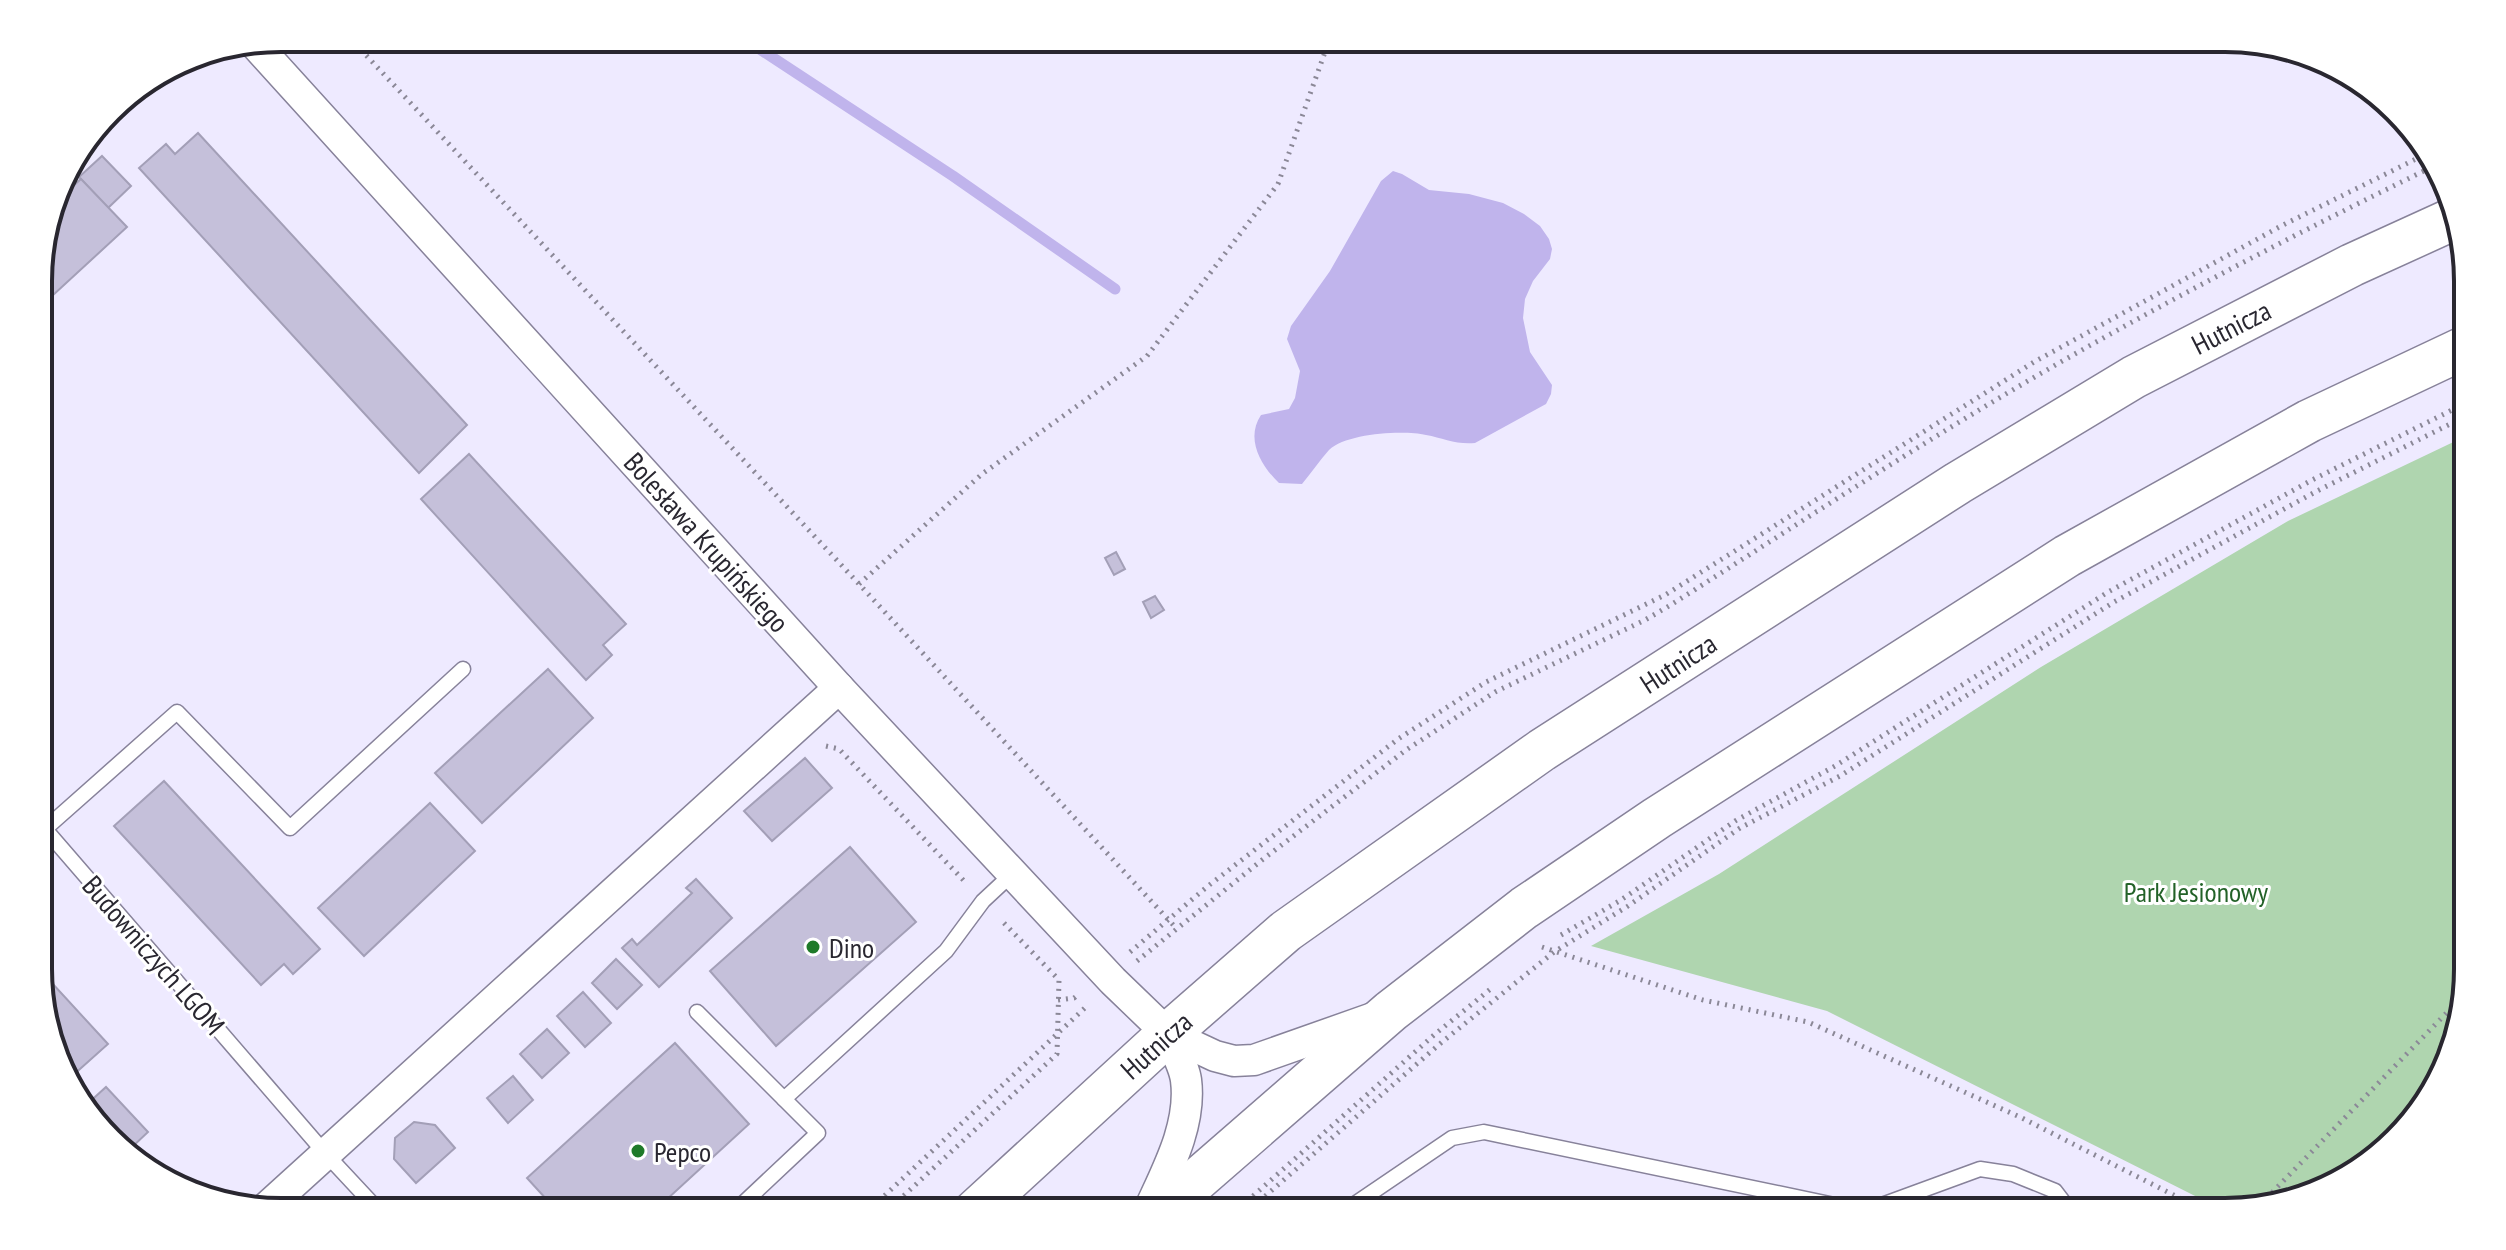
<svg xmlns="http://www.w3.org/2000/svg" width="2506" height="1250" font-family="'PT Sans Narrow',sans-serif">
<rect width="100%" height="100%" fill="#eeeaff"/>
<polygon fill="#afd5af" points="2466,436 2468,969 2443,1076 2360,1171 2244,1210 2213,1205 1827,1011 1591,946 1719,874 2041,667 2288,521"/>
<path fill="#c0b4ec" d="M1393,171L1402,174L1429,190L1469,194L1503,203L1524,214L1540,226L1549,239L1552,249L1550,259L1533,281L1525,299L1523,318L1530,352L1552,385L1551,394L1546,404L1475,443C1457,445 1443,438 1426,435C1403,430 1347,433 1329,450C1320,460 1311,473 1302,484L1279,483C1261,466 1245,439 1261,415L1289,409L1295,398L1300,371L1287,339L1291,326L1330,271L1381,181Z"/>
<g fill="none" stroke-linecap="round" stroke-linejoin="round">
<polyline stroke="#c0b4ec" stroke-width="11" points="743,38 953,176 1115,289"/>
</g>
<g fill="#c5c0da" stroke="#a39fb7" stroke-width="2">
<polygon points="198,133 467,425 419,473 139,168 166,144 175,154"/>
<polygon points="102,156 131,186 108,208 79,177"/>
<polygon points="81,179 127,227 39,308 39,265 55,202"/>
<polygon points="469,454 626,624 603,645 612,655 586,680 421,499"/>
<polygon points="1116,552 1125,569 1114,575 1105,558"/>
<polygon points="1155,596 1164,610 1151,618 1143,602"/>
<polygon points="548,669 593,718 482,823 435,773"/>
<polygon points="805,758 832,788 772,841 744,811"/>
<polygon points="164,781 320,949 293,974 284,964 261,985 114,826"/>
<polygon points="430,803 475,851 364,956 318,908"/>
<polygon points="850,847 916,922 776,1046 710,971"/>
<polygon points="696,879 732,918 659,987 622,948 632,939 637,945 653,930 692,893 686,888"/>
<polygon points="616,959 642,985 617,1009 592,983"/>
<polygon points="40,970 108,1044 71,1077 40,1001"/>
<polygon points="583,992 611,1023 585,1047 557,1016"/>
<polygon points="547,1029 569,1053 542,1078 520,1054"/>
<polygon points="675,1043 749,1124 653,1212 558,1212 527,1178"/>
<polygon points="513,1076 533,1100 508,1123 487,1098"/>
<polygon points="106,1087 148,1132 129,1150 88,1116 84,1107"/>
<polygon points="414,1122 435,1125 455,1148 416,1183 394,1159 395,1138"/>
</g>
<g fill="none" stroke-linecap="round" stroke-linejoin="round">
<defs>
<g id="service">
<polyline points="697,1012 818,1133 734,1212"/>
<polyline points="784,1099 946,951 983,901 1012,874"/>
<polyline points="380,1212 325,1153 45,829 177,712 290,828 463,669"/>
<polyline points="1343,1212 1452,1138 1484,1132 1844,1207 1879,1206 1980,1169 2013,1174 2055,1191 2071,1212"/>
</g>
<g id="minor">
<polyline points="254,43 839,688 1113,981 1168,1034 1215,1056 1234,1061 1254,1060 1373,1018"/>
<polyline points="266,1208 839,688"/>
<path d="M1148,1212C1166,1172 1192,1126 1186,1080C1184,1065 1174,1048 1168,1034"/>
</g>
<g id="secondary">
<polyline points="974,1212 1168,1034 1286,931 1542,750 1958,483 2134,377 2352,265 2453,219"/>
<polyline points="1160,1212 1391,1011 1524,908 1657,818 2067,556 2309,421 2466,347"/>
</g>
</defs>
<use href="#service" stroke="#87829a" stroke-width="17"/>
<use href="#minor" stroke="#87829a" stroke-width="33"/>
<use href="#secondary" stroke="#87829a" stroke-width="45"/>
<g stroke="#8b8897" stroke-width="5" stroke-dasharray="2 6" stroke-linecap="butt">
<polyline points="350,38 859,584 1176,928"/>
<polyline points="859,584 982,474 1147,356 1278,184 1330,38"/>
<polyline points="826,746 839,749 967,884"/>
<polyline points="1561,935 1621,900 1735,821 1835,766 2108,592 2312,480 2466,403"/>
<polyline points="1542,947 1703,1000 1808,1022 2020,1117 2207,1212"/>
<polyline points="1130,952 1208,886 1398,739 1486,682 1665,595 2034,362 2281,226 2426,154"/>
<path d="M1137,961L1262,860L1406,750L1495,692L1645,620L1669,606C1794,527 1917,445 2045,371C2172,298 2301,231 2432,167"/>
<polyline points="1058,1000 1074,998 1079,994"/>
<polyline points="2261,1204 2462,997"/>
<polyline points="867,1212 1088,1005"/>
<polyline points="886,1212 1057,1054 1059,980 1001,920"/>
<polyline points="1235,1212 1434,1035 1493,987"/>
<polyline points="1247,1212 1442,1042 1554,952 1628,906 1740,828 1840,776 2114,602 2317,491 2466,416"/>
</g>
<use href="#service" stroke="#fff" stroke-width="14"/>
<use href="#minor" stroke="#fff" stroke-width="30"/>
<use href="#secondary" stroke="#fff" stroke-width="42"/>
</g>
<g fill="#1f7a29" stroke="#fff" stroke-width="3">
<circle cx="813" cy="947" r="8"/>
<circle cx="638" cy="1151" r="8"/>
</g>
<g text-anchor="middle" dominant-baseline="central" stroke-width="6" stroke-linejoin="round" paint-order="stroke">
<g font-size="28" fill="#292730" stroke="#fff">
<text transform="translate(2231 327) rotate(-27)">Hutnicza</text>
<text transform="translate(707 542) rotate(48)">Bolesława Krupińskiego</text>
<text transform="translate(1678 663) rotate(-33)">Hutnicza</text>
<text transform="translate(154 955) rotate(49)">Budowniczych LGOM</text>
<text transform="translate(1156 1045) rotate(-42)">Hutnicza</text>
</g>
<g font-size="28" fill="#236228" stroke="#fff">
<text x="2196" y="891">Park Jesionowy</text>
</g>
<g font-size="28" fill="#292730" stroke="#fff" text-anchor="start">
<text x="829" y="947">Dino</text>
<text x="654" y="1151">Pepco</text>
</g>
</g>
<path d="M0 0H2506V1250H0ZM281 52H2225A229 229 0 0 1 2454 281V969A229 229 0 0 1 2225 1198H281A229 229 0 0 1 52 969V281A229 229 0 0 1 281 52Z" fill="#fff" fill-rule="evenodd"/>
<path fill="none" stroke="#292730" stroke-width="4" d="M281 52H2225A229 229 0 0 1 2454 281V969A229 229 0 0 1 2225 1198H281A229 229 0 0 1 52 969V281A229 229 0 0 1 281 52Z"/>
</svg>
